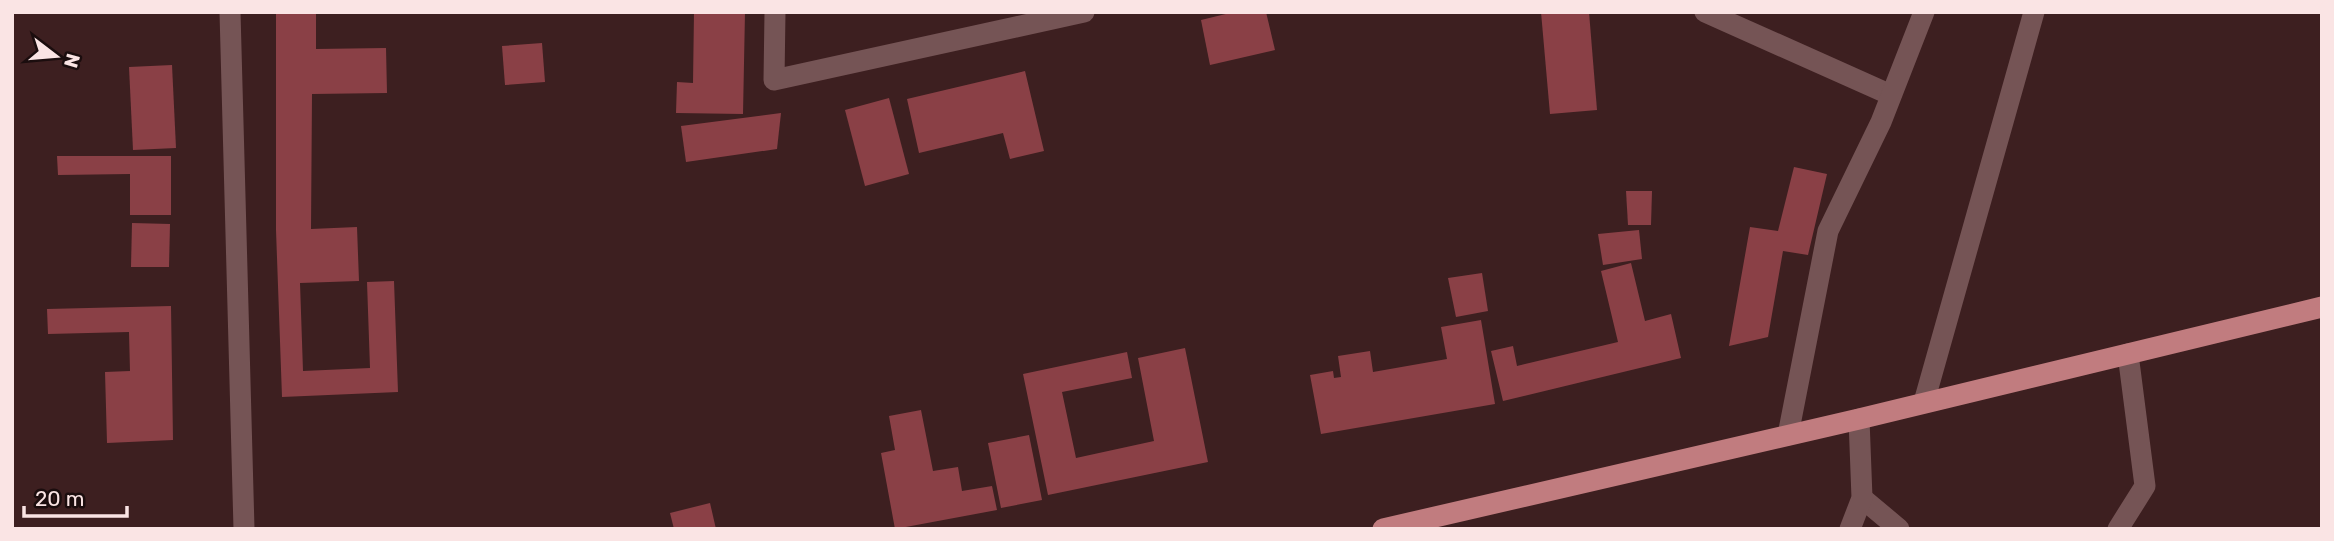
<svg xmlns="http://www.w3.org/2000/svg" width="2334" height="541" font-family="Rubik,sans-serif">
<rect width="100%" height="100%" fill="#3d1f20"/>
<g fill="#8a4046">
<polygon points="276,12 316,12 316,49 386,48 387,93 312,94 311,229 357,227 359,281 300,283 303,371 370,368 367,282 394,281 398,392 282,397 276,230"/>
<polygon points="694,12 745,12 743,114 676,113 677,82 693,83"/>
<polygon points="1234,12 1266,12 1275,50 1210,65 1201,20"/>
<polygon points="1541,12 1589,12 1597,110 1550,114"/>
<polygon points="542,43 545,82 505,85 502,46"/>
<polygon points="172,65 176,148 133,150 129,67"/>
<polygon points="1025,71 1044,151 1010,159 1003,133 919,153 907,99"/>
<polygon points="889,98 909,174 865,186 845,110"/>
<polygon points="781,113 777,149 686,162 681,126"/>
<polygon points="57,156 171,156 171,215 130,215 130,174 58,175"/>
<polygon points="1794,167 1827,174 1808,255 1783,251 1768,337 1729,346 1750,227 1778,231"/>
<polygon points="1626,191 1652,191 1651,225 1628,225"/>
<polygon points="132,223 170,224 169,267 131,267"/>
<polygon points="1639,230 1642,259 1603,265 1598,234"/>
<polygon points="1631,263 1645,321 1671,314 1681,358 1503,401 1491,351 1513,346 1517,366 1618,342 1601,271"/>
<polygon points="1482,273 1488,311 1456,317 1448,278"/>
<polygon points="171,306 173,440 107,443 105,372 130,371 129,332 48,334 47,309"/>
<polygon points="1481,320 1495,404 1321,434 1310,375 1333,371 1334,378 1341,377 1338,356 1370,351 1373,372 1447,359 1441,327"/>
<polygon points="1185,348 1208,462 1048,495 1023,374 1127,352 1132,378 1062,392 1076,458 1154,441 1138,358"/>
<polygon points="921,410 933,471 958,467 962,491 992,486 997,510 895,529 881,453 895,450 889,416"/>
<polygon points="1029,435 1042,500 1001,508 988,443"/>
<polygon points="710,503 716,529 674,529 670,513"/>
</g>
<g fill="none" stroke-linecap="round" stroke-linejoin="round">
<g stroke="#755455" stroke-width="21">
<polyline points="230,12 244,529"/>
<polyline points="775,12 774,80 1084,12"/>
<polyline points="1705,12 1891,95"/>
<polyline points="1924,402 2034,12"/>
<polyline points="1788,435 1828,231 1881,122 1924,12"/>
<polyline points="1862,498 1899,529"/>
<polyline points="1850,529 1862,498 1859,419"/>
<polyline points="2118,529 2145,486 2128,354"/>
</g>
<polyline stroke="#c17c7f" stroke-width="21" points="1383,529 1859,419 2322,307"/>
</g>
<rect width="2334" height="541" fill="none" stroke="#fae4e4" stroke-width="28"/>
<g transform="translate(56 56) rotate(106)" stroke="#1b0d0e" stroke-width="5" paint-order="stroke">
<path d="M0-5L12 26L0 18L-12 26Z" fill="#fae4e4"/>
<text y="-10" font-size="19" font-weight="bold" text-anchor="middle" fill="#fae4e4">N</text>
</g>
<path d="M24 506v10h103v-10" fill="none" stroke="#fae4e4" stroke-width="3.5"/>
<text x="35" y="506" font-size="21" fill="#fae4e4" stroke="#1b0d0e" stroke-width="5" paint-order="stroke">20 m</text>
</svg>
